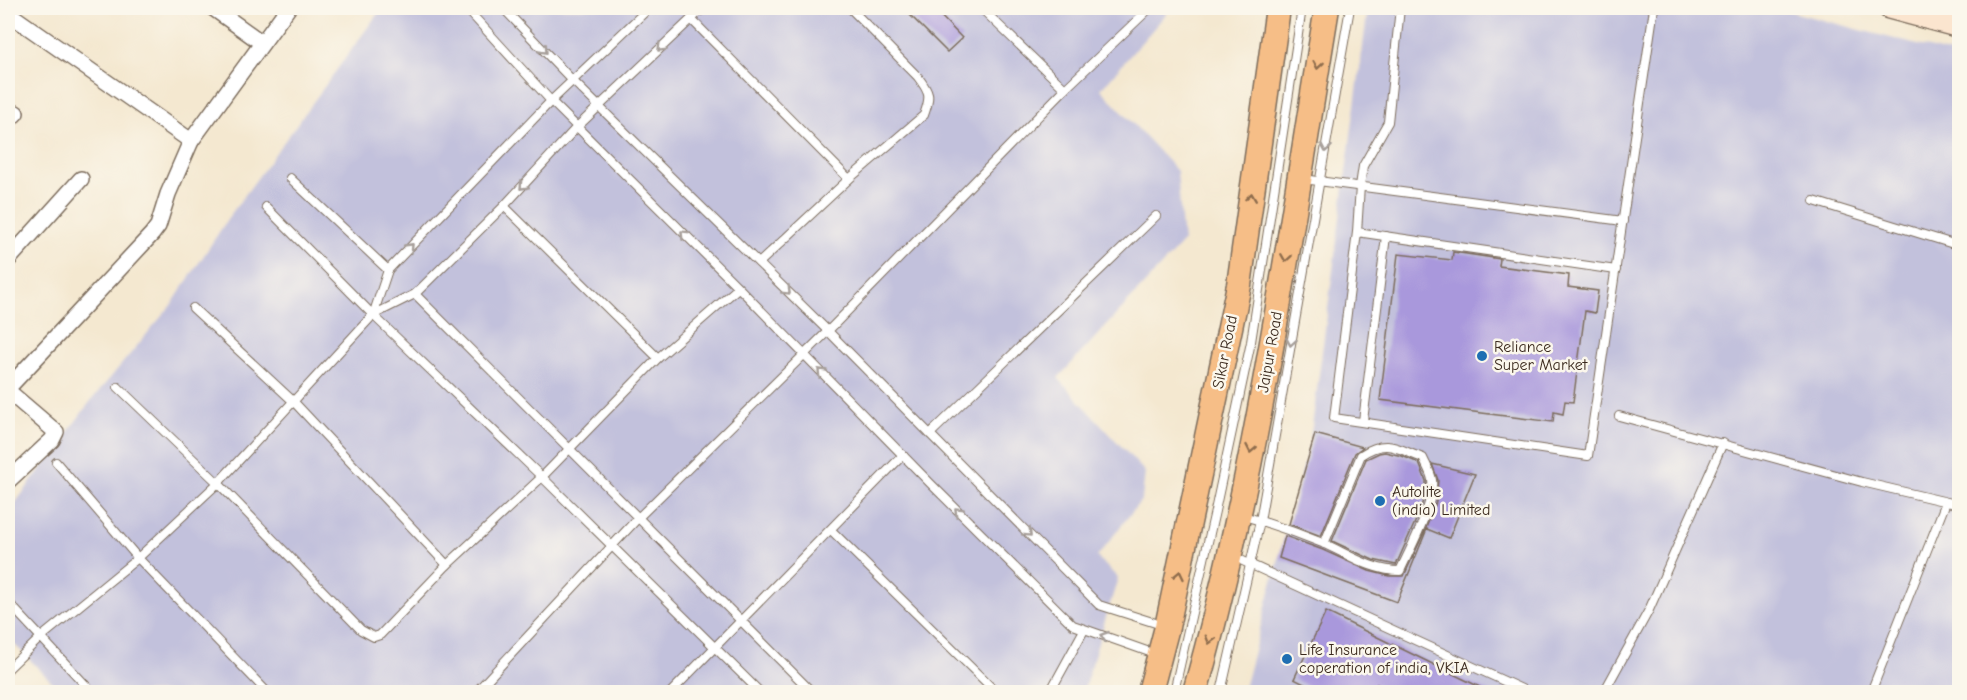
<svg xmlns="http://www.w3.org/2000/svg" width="1967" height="700" font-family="'Comic Neue',sans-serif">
<rect width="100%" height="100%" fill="#fbf7ec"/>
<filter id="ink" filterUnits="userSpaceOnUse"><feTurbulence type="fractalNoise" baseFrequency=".0167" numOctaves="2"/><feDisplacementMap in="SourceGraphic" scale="12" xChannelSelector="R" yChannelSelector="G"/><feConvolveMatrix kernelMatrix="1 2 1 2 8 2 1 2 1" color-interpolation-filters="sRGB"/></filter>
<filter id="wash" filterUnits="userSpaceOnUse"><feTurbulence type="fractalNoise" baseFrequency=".008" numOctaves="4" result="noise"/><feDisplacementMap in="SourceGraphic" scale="24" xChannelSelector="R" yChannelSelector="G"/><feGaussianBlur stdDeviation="1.35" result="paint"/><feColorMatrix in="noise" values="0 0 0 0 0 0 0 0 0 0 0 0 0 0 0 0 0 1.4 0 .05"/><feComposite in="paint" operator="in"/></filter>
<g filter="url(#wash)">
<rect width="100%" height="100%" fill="#f4e8d0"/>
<g fill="#c2c1dc">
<polygon points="382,8 1167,8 1166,14 1101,89 1177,171 1183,242 1058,378 1145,472 1142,499 1097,557 1118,578 1083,692 62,692 8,638 8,513 90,402 172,304 231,214"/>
<polygon points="1368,8 1777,8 1959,56 1959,692 1243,692 1310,442"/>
</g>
<g id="blocks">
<g fill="#a998dc">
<polygon points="903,8 933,8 962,38 947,52"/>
<polygon points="1453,252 1500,259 1499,266 1569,275 1568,287 1598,291 1595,313 1585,311 1573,402 1565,401 1563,414 1554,412 1553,422 1380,400 1398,254 1452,260"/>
<polygon points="1315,434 1363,447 1355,453 1321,536 1289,524"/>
<polygon points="1379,453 1385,452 1402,456 1419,463 1426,481 1426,489 1420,511 1396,565 1373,560 1332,541 1366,459"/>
<polygon points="1432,464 1475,474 1449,538 1427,529 1397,602 1279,558 1285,536 1323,550 1369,571 1389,576 1404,576 1426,528 1436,502 1438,480"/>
<polygon points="1326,612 1492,693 1395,693 1377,684 1373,693 1322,693 1294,679"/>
</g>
</g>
</g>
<g filter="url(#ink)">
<use href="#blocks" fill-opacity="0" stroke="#7c6c5c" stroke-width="1.5"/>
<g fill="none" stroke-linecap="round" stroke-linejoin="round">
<defs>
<g id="lane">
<polyline points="466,8 551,101 740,289 931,484 1073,625 1158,655"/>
<polyline points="503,8 573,81 828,331 1099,605 1165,626"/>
<polyline points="981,8 1065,89"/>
<polyline points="1400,8 1388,122 1363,166 1360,186 1357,232 1334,418 1588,456 1654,8"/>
<polyline points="691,19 849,179"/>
<polyline points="290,178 388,270"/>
<polyline points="1303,179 1623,221"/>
<polyline points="1814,201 1960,246"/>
<polyline points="504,206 658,358"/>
<polyline points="266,207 373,315 542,477 760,692"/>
<polyline points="1357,232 1616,270"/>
<path d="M759,263L849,179L924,115C931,96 930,93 918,77L850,8"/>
<polyline points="415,294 812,692"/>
<polyline points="193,308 294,402 447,565"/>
<polyline points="373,315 388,270 551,101 649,8"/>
<polyline points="118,387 218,483 361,630 374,637 380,635 447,565 542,477 658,358 738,288"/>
<polyline points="1619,416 1862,482 1960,505"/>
<polyline points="1363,421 1386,236"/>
<polyline points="930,434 1156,216"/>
<polyline points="56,462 138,558 267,692"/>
<path d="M1240,515C1269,523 1298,533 1325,544C1349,555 1373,571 1400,571C1410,549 1435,503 1432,480C1431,473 1426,465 1423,458C1397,449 1387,438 1361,455L1324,544"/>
<polyline points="831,530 996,692"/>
<polyline points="1232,556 1528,692"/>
<polyline points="8,602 92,692"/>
<polyline points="8,669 40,638 138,558 218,483 373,315 415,294 504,206 577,127 703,8"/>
<polyline points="476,692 638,518 828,331 1065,89 1150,8"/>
<polyline points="671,692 903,455"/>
<polyline points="1050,692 1084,630"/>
<polyline points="1174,692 1215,511 1251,342 1302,8"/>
<polyline points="1221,692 1260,521 1350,8"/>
<polyline points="1604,692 1649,610 1723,443"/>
<polyline points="1871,692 1946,502"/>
</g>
<g id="street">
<polyline points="213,8 262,43"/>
<polyline points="8,13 191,141"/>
<polyline points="8,121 16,113"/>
<polyline points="8,260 81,179"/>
<polyline points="8,388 152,234 158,226 168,194 191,141 288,8"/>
<polyline points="8,391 56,432 52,440 8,481"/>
</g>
<polyline id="secondary" points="1889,8 1960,27"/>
<g id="primary">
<polyline points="1150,692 1167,627 1239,285 1278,8"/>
<path d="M1195,692C1258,468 1289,237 1327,8"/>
</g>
</defs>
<use href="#lane" stroke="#7c6c5c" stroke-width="10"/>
<use href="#street" stroke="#7c6c5c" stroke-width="18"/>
<use href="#secondary" stroke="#7c6c5c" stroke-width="24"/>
<use href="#primary" stroke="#7c6c5c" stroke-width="27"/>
<use href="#lane" stroke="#fff" stroke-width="8"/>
<use href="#street" stroke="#fff" stroke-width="15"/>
<use href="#secondary" stroke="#fbe5cf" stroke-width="21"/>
<use href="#primary" stroke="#f6be87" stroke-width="24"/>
</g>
<defs><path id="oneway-chevron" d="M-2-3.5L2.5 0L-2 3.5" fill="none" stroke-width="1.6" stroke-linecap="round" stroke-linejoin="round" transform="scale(1.5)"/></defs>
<g stroke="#a79f9a">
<use href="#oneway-chevron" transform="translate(661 48) rotate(136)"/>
<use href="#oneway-chevron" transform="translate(544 50) rotate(47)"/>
<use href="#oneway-chevron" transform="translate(1326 148) rotate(100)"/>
<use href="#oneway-chevron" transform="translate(523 186) rotate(133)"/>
<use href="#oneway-chevron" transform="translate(684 234) rotate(-135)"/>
<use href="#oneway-chevron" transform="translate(410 247) rotate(-46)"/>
<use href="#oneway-chevron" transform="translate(787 291) rotate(45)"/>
<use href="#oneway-chevron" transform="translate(1291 342) rotate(100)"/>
<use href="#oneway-chevron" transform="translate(821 372) rotate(-134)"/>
<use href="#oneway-chevron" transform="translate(958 511) rotate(-135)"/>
<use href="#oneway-chevron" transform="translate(1028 533) rotate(45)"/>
<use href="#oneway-chevron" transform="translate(1104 636) rotate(-161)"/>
</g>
<g stroke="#8f6d4d">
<use href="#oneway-chevron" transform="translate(1318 65) rotate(99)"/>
<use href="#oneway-chevron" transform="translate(1251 197) rotate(-82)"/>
<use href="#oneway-chevron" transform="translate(1286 258) rotate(99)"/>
<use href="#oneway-chevron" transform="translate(1251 449) rotate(101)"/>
<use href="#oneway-chevron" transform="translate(1179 575) rotate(-78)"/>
<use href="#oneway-chevron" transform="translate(1210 640) rotate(106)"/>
</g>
</g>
<g fill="#1f6fb2" stroke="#fbf7ec" stroke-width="2">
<circle cx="1482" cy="356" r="6"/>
<circle cx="1380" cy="501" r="6"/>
<circle cx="1287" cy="659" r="6"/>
</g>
<g text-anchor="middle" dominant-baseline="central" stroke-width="5" stroke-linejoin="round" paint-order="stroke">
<g font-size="16" fill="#3b2a1e" stroke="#fbf7ec" text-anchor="start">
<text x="1494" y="347">Reliance<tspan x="1494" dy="18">Super Market</tspan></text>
<text x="1392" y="492">Autolite<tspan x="1392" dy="18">(india) Limited</tspan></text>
<text x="1299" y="650">Life Insurance<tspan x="1299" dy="18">coperation of india, VKIA</tspan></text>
</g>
<g font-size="16" fill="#3b2a1e" stroke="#fbf7ec">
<text transform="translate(1225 352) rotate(-79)">Sikar Road</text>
<text transform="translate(1270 352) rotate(-80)">Jaipur Road</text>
</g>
</g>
<rect width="1967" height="700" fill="none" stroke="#fbf7ec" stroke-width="30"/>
</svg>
